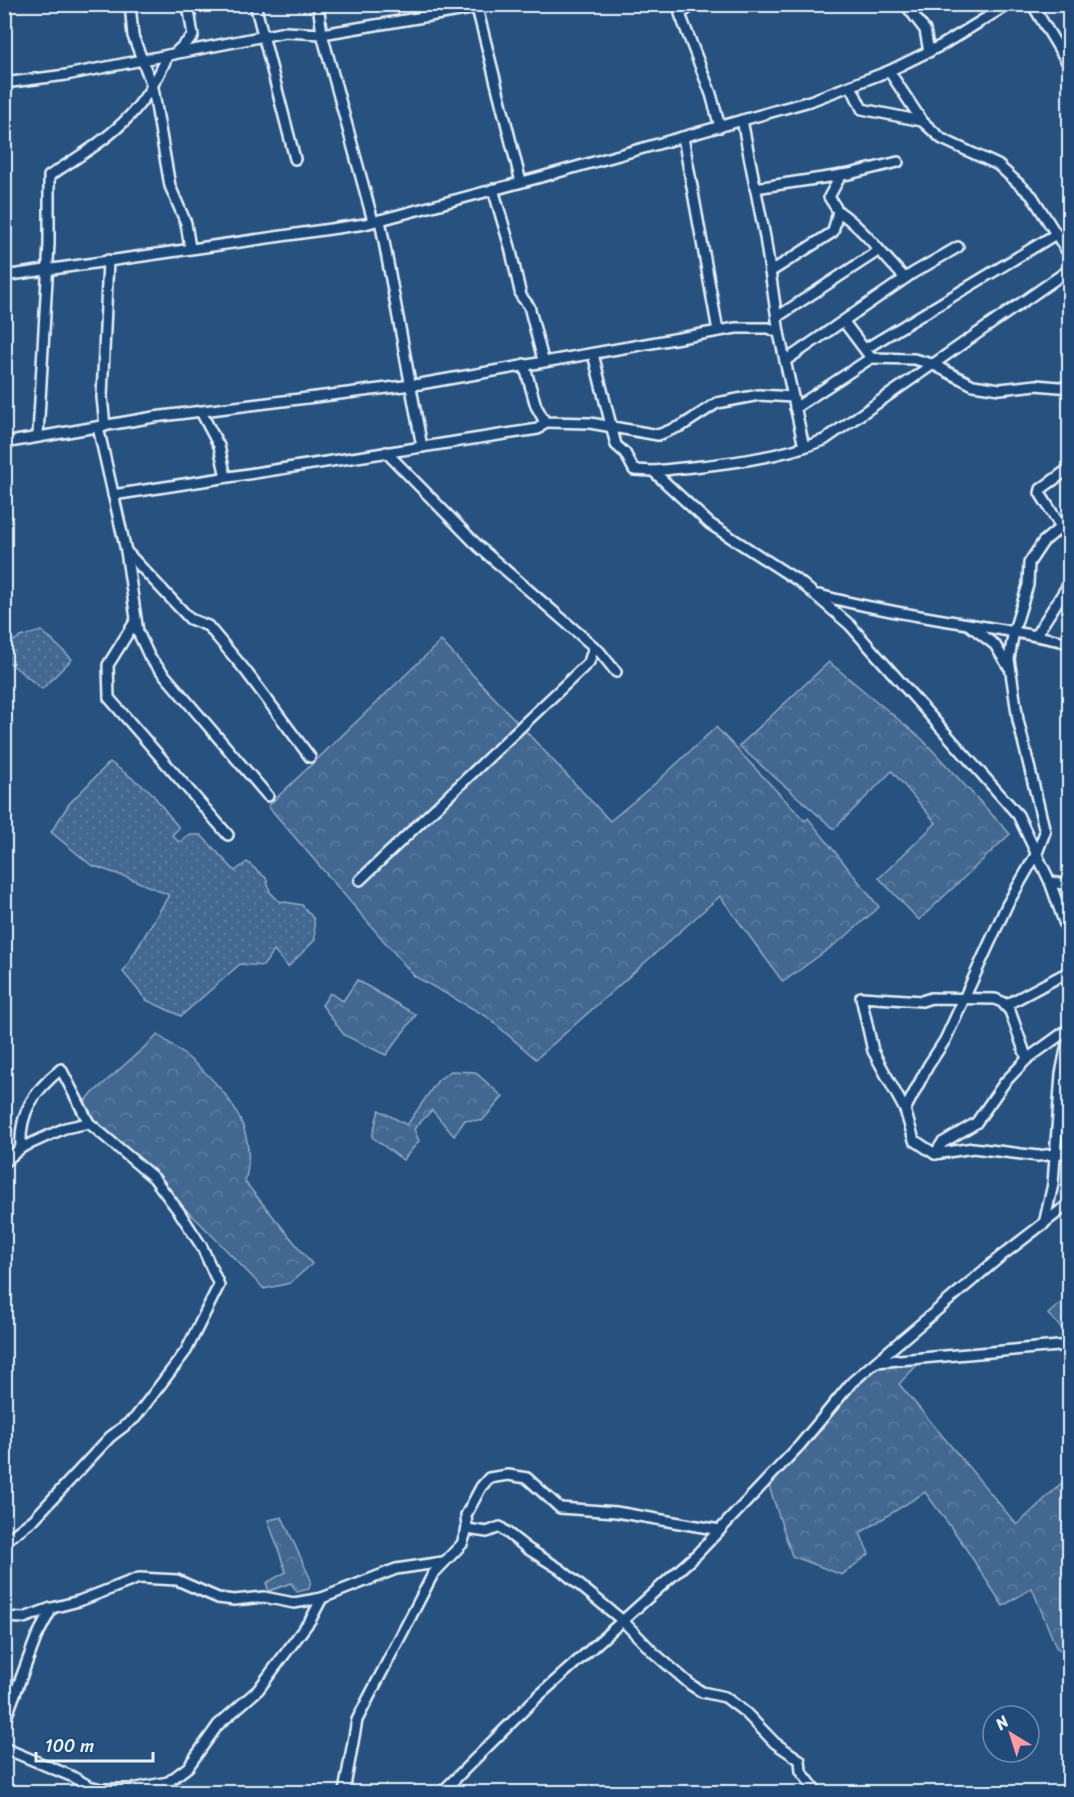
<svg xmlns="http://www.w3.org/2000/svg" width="1074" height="1797" font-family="Sriracha,sans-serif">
<defs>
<pattern id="grass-dots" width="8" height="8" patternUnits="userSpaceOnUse" patternTransform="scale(1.5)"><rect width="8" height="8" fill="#436891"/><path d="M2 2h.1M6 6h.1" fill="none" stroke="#5e7ea1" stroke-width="1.8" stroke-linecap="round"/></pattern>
<pattern id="forest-crowns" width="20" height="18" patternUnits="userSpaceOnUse" patternTransform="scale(1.5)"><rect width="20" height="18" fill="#436891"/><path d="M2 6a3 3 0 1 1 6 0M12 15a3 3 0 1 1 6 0" fill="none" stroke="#5e7ea1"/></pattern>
</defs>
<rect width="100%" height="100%" fill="#27517f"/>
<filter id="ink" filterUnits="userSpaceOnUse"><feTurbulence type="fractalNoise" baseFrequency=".0167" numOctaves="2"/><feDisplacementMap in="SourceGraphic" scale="12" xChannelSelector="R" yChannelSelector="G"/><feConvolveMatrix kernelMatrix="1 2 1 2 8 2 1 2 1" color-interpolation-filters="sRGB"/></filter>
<g filter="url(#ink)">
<g fill="url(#grass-dots)" stroke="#96acc4" stroke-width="1.5">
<path d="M42,631L72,659L42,689L5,659C4,638 26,635 42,631Z"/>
<polygon points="110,762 150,791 179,828 172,835 179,842 189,835 201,835 235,871 247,862 266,878 270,892 279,901 302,905 314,919 315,940 288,967 274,951 263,966 240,964 181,1016 146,1000 123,972 169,895 129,878 91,865 51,832 69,804"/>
</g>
<g fill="url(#forest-crowns)" stroke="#96acc4" stroke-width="1.5">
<polygon points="441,641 610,821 658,781 716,727 805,821 808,818 879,907 845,937 783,982 720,896 536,1059 486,1016 414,976 268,806"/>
<polygon points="829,662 922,739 1010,834 919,920 879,878 936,823 892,771 834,829 739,746"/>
<polygon points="357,980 416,1015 386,1055 344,1035 322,1005 330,993 343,1001"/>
<path d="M158,1035C207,1069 263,1116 245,1182L312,1264L290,1283L264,1289L200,1223L91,1120L82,1103Z"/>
<polygon points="451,1071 475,1072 503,1097 482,1121 465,1120 454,1136 432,1110 414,1129 419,1141 403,1160 372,1137 379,1110 407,1125 438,1080"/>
<polygon points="1063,1301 1069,1308 1069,1336 1048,1314"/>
<polygon points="920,1362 899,1384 1017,1525 1069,1476 1069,1656 1056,1647 1032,1588 1003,1606 961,1541 925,1492 860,1533 869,1554 842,1575 792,1556 769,1486 840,1403 879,1366"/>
<polygon points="282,1517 311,1580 309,1589 297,1592 291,1583 269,1591 266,1583 286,1572 268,1520"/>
</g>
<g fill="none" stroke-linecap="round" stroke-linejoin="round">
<defs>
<g id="minor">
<polyline points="130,4 133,36 153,88 170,186 186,223 190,248"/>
<polyline points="255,4 295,159"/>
<polyline points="318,4 322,34 373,221"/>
<polyline points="476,4 521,182"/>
<polyline points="694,4 680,14 711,94 720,127"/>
<polyline points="905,4 925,30 929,52"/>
<polyline points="1032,4 1070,67"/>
<polyline points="174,54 193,36 188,4"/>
<polyline points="889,71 922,121"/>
<polyline points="4,83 66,75 285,32 322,34 477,8"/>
<polyline points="851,86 862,109 922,121 942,139 998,165 1032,196 1070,256"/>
<polyline points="742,120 765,237 779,333 804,447"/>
<polyline points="683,137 718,331"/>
<polyline points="755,188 849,174 898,162"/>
<polyline points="493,189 510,247 521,296 529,306 543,360"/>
<path d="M838,211C864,229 883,256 905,278"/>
<polyline points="380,220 422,447"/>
<polyline points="770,272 833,232 838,211 829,197 841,175"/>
<polyline points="4,276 365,224 541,177 810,101 889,71 942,45 1009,4"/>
<polyline points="777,317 878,251"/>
<polyline points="844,322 871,358 914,359 932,364 973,385 1000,389 1036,385 1070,388"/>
<polyline points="865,349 1056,234"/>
<polyline points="593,354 616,445 625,453 634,470 653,471 710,524 800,582 850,625 1018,815 1050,882 1070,939"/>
<polyline points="785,361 913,273 958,247"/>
<polyline points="524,364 536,406 545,422 590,423 658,435 683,425 717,403 759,395 793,397"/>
<polyline points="795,408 871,358"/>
<polyline points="201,412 219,446 226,477"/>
<polyline points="105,426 102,397 108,260"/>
<polyline points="98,427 126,551 190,619 208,626 245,670 310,757"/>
<path d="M38,435L49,244V176C106,139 140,120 168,55"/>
<polyline points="4,443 154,417 420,384 736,328 769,328 779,333"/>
<polyline points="386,452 479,547 600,652 616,672"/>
<polyline points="1070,468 1041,489 1040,493 1061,527 1043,542 1029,563 1028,585 1014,630 1009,659 1018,720 1045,832 1037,853 1007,905 945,1040 928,1066 905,1110 914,1140 935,1154 973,1148 1038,1156 1070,1152"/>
<path d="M653,471C710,465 770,461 824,440L1070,269"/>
<polyline points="113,495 538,429 545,422"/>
<polyline points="126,551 138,632 150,658 268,796"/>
<path d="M819,595C902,617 986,624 1070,643"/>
<polyline points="136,620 108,665 109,698 228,835"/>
<polyline points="969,625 995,645 1008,666"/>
<polyline points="1036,635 1070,582"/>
<polyline points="360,880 589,662 594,647"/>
<polyline points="1050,882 1070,885"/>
<polyline points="1006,1005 1070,971"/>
<polyline points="905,1110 873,1051 861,997 922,1001 931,998 995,999 1002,1002 1010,1011 1027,1059"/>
<polyline points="21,1148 65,1128 89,1123"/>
<polyline points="935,1154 942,1143 976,1123 1005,1082 1027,1059 1070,1028"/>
<path d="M4,1162L21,1148C19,1112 34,1091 61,1069L89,1123L154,1178L180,1213L202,1247L219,1285L186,1351L135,1418L110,1437L34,1519L4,1542"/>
<polyline points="1044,1224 1053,1184 1061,1074 1070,1030"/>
<polyline points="876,1362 1070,1345"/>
<polyline points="467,1529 487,1532 500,1527 528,1549 560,1569 623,1621 653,1652 691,1685 702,1692 725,1697 746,1713 775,1743 800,1760 801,1771 817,1792"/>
<polyline points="4,1617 24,1618 51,1608"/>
<polyline points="4,1723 36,1638 52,1608 79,1601 139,1578 177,1580 218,1598 234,1600 264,1597 294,1603 322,1598"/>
<polyline points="4,1748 71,1776 89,1786 101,1789 132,1789 168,1782 188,1767 218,1725 258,1690 311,1619 322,1598 396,1569 443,1562"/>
<polyline points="162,1786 188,1792"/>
<polyline points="344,1792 357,1720 433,1574 462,1544 467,1529 466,1515 481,1487 489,1478 508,1475 527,1478 560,1508 616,1512 720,1530"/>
<polyline points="442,1792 534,1700 697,1554 800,1445 852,1382 1000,1257 1070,1203"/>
</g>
</defs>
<use href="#minor" stroke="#e8f1f8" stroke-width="14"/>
<use href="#minor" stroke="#1f4a7a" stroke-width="9"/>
</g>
</g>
<rect width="1074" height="1797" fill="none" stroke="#1f4a7a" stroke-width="24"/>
<rect x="12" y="12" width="1050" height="1773" fill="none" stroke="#e8f1f8" stroke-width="2" filter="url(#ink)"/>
<g transform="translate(1011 1734) rotate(322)"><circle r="28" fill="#1f4a7a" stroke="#6f8dac" stroke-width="1.5"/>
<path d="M0-4.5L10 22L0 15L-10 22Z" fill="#ff9aa2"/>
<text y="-9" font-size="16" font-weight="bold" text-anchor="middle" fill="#e8f1f8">N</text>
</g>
<path d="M36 1752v9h117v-9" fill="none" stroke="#e8f1f8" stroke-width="3"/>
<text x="45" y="1752" font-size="18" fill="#e8f1f8" stroke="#1f4a7a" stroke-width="4.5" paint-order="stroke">100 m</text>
</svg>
